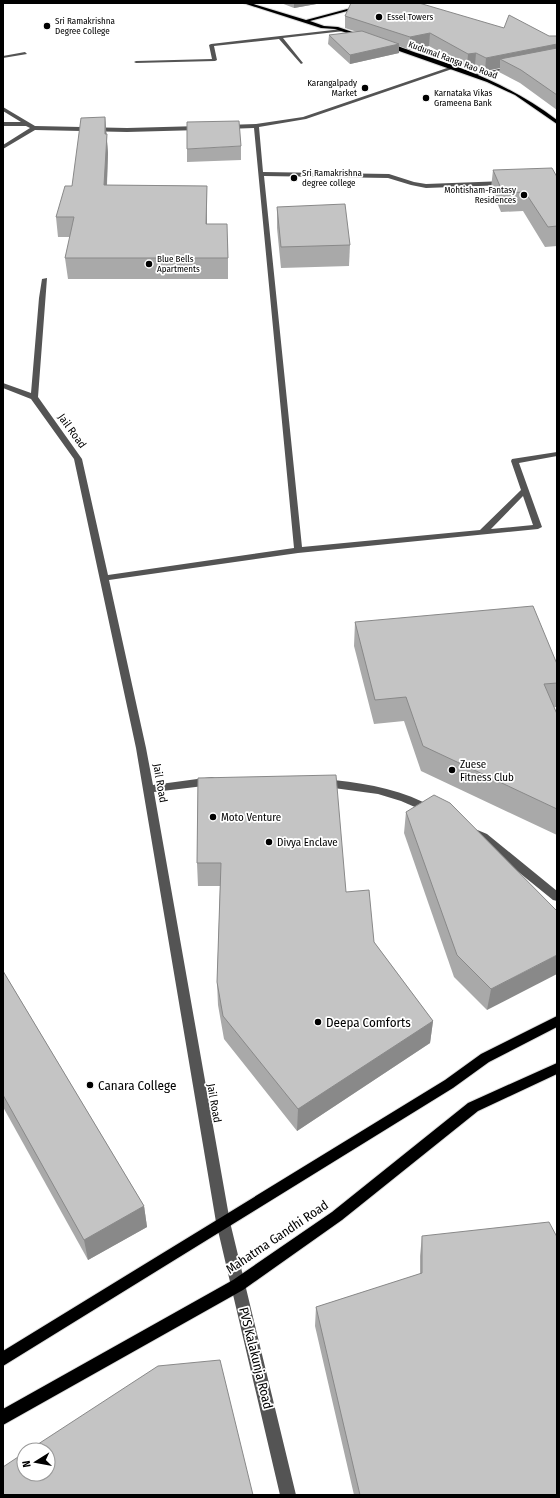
<svg xmlns="http://www.w3.org/2000/svg" width="560" height="1498" font-family="'Fira Sans Condensed',sans-serif">
<rect width="100%" height="100%" fill="#fff"/>
<g fill="none" stroke-linecap="round" stroke-linejoin="round">
<defs>
<g id="major">
<polygon points="243,3 250,3 306,20 351,8 388,3 351,10 310,21 324,26 338,27 364,36 362,38 335,29 321,28"/>
<path d="M385,44C396,44 410,51 420,54C472,71 513,87 557,120V124L515,95L487,82L385,46Z"/>
<polygon points="557,1016 557,1027 489,1062 453,1088 3,1366 3,1351 445,1080 481,1054"/>
<polygon points="557,1063 557,1074 478,1111 342,1220 243,1290 3,1425 3,1409 233,1280 332,1212 468,1103"/>
</g>
</defs>
<use href="#major" stroke="#dbdbdb" stroke-width="2"/>
<g fill="#545454" fill-rule="evenodd">
<polygon points="342,29 344,31 283,38 303,63 301,64 279,39 214,46 217,60 215,61 136,63 134,62 136,61 212,59 209,45 211,44"/>
<polygon points="25,52 27,54 3,58 3,56"/>
<path d="M453,66L455,68L306,119L259,127L263,172L389,174L414,182L426,184L505,181L508,183L505,185L426,188L411,185L388,178L264,176L302,547L480,530L521,490L511,461L512,459L557,452V456L519,463L542,527L538,529L298,553L109,580L146,748L153,785L212,777L216,778L217,781L216,784L212,785L154,792L230,1222L296,1495H280L216,1222L136,748L74,459L31,399L3,388V383L31,393L39,298L42,279L47,278L38,397L82,459L108,575L294,548L254,128L226,129L223,127L226,125L256,124L303,117ZM523,496L533,525L491,529Z"/>
<polygon points="512,66 514,68 473,76 471,75"/>
<polygon points="3,107 35,126 127,128 200,126 203,128 200,130 127,132 35,130 3,149 3,145 30,128 26,126 3,126 3,122 21,122 3,111"/>
<path d="M323,779C357,782 392,787 423,802C428,804 434,806 436,810L435,813L431,814L401,801L378,794L319,786L318,783L319,780Z"/>
<polygon points="475,829 487,834 557,891 557,901 553,900 479,840 471,836 470,833 471,830"/>
</g>
<use href="#major" fill="#000" fill-rule="evenodd"/>
</g>
<g fill="#a9a9a9">
<polygon points="281,3 322,3 294,8"/>
<polygon points="345,16 504,28 549,36 557,36 557,110 520,83 499,72 500,68 485,71 475,65 467,67 429,46 410,50 399,46 399,53 350,64 328,44 329,35 357,32 345,28"/>
<polygon points="105,117 108,153 107,185 207,186 207,224 228,244 228,279 68,279 65,258 70,237 58,237 56,217 72,186"/>
<polygon points="241,146 241,160 187,162 187,149"/>
<polygon points="493,170 557,177 557,246 545,247 523,211 501,212 491,188"/>
<polygon points="277,207 350,245 349,266 281,268 277,228"/>
<polygon points="355,622 557,664 557,707 554,707 557,714 557,835 421,771 404,721 374,724 354,646"/>
<polygon points="198,778 346,892 374,942 433,1021 430,1043 297,1131 224,1039 218,1005 217,982 220,886 198,886 197,863"/>
<polygon points="406,812 557,911 487,1010 454,977 404,833"/>
<polygon points="3,971 144,1206 147,1227 88,1260 3,1107"/>
<polygon points="422,1236 557,1495 354,1495 315,1326 316,1307 420,1274 420,1256"/>
</g>
<g fill="#898989">
<polygon points="294,3 322,3 294,8"/>
<polygon points="430,33 429,46 410,50 410,37"/>
<polygon points="399,44 399,53 350,64 350,55"/>
<polygon points="557,44 557,56 500,59 500,68 485,71 486,58"/>
<polygon points="476,53 475,65 467,67 468,54"/>
<polygon points="105,117 108,153 106,204 104,185"/>
<polygon points="207,186 207,245 206,224"/>
<polygon points="557,955 557,974 487,1010 491,989"/>
<polygon points="433,1021 430,1043 297,1131 298,1109"/>
<polygon points="144,1206 147,1227 88,1260 84,1240"/>
</g>
<g fill="#c4c4c4" stroke="#898989">
<polygon points="351,3 419,3 504,28 509,15 549,36 557,36 557,44 486,58 476,53 468,54 430,33 410,37 345,16"/>
<polygon points="362,31 399,44 350,55 329,35"/>
<polygon points="557,48 557,95 521,70 500,59"/>
<polygon points="105,117 105,134 107,134 104,185 207,186 206,224 227,224 228,258 65,258 74,217 56,217 65,186 72,186 81,118"/>
<polygon points="239,121 241,146 187,149 187,122"/>
<polygon points="552,168 557,177 557,226 548,227 525,192 503,193 493,170"/>
<polygon points="345,204 350,245 281,247 277,207"/>
<polygon points="533,606 557,664 557,683 544,684 557,714 557,809 423,746 406,697 375,700 355,622"/>
<polygon points="336,775 346,892 369,890 374,942 433,1021 298,1109 223,1016 217,982 221,863 197,863 198,778"/>
<polygon points="434,795 450,803 557,911 557,955 491,989 457,955 406,812"/>
<polygon points="3,971 144,1206 84,1240 3,1095"/>
<polygon points="549,1222 557,1237 557,1495 360,1495 316,1307 422,1273 422,1236"/>
<polygon points="220,1360 253,1495 3,1495 3,1467 24,1453 24,1474 48,1474 48,1450 29,1450 158,1366"/>
</g>
<g fill="#000" stroke="#fff" stroke-width="1.5">
<circle cx="379" cy="17" r="4"/>
<circle cx="47" cy="26" r="4"/>
<circle cx="365" cy="88" r="4"/>
<circle cx="426" cy="98" r="4"/>
<circle cx="294" cy="178" r="4"/>
<circle cx="524" cy="195" r="4"/>
<circle cx="149" cy="264" r="4"/>
<circle cx="452" cy="770" r="4"/>
<circle cx="213" cy="817" r="4"/>
<circle cx="269" cy="842" r="4"/>
<circle cx="318" cy="1022" r="4"/>
<circle cx="90" cy="1085" r="4"/>
</g>
<g text-anchor="middle" dominant-baseline="central" stroke-width="3.5" stroke-linejoin="round" paint-order="stroke">
<g font-size="9" fill="#000" stroke="#fff" text-anchor="start">
<text x="387" y="17">Essel Towers</text>
<text x="55" y="21">Sri Ramakrishna<tspan x="55" dy="10">Degree College</tspan></text>
<text x="357" y="83" text-anchor="end">Karangalpady<tspan x="357" dy="10">Market</tspan></text>
<text x="434" y="93">Karnataka Vikas<tspan x="434" dy="10">Grameena Bank</tspan></text>
<text x="302" y="173">Sri Ramakrishna<tspan x="302" dy="10">degree college</tspan></text>
<text x="516" y="190" text-anchor="end">Mohtisham-Fantasy<tspan x="516" dy="10">Residences</tspan></text>
<text x="157" y="259">Blue Bells<tspan x="157" dy="10">Apartments</tspan></text>
</g>
<g font-size="9" fill="#000" stroke="#fff">
<text transform="translate(453 60) rotate(20)">Kudumal Ranga Rao Road</text>
</g>
<g font-size="11" fill="#000" stroke="#fff">
<text transform="translate(72 431) rotate(54)">Jail Road</text>
<text transform="translate(160 783) rotate(80)">Jail Road</text>
<text transform="translate(214 1103) rotate(80)">Jail Road</text>
</g>
<g font-size="11" fill="#000" stroke="#fff" text-anchor="start">
<text x="460" y="764">Zuese<tspan x="460" dy="13">Fitness Club</tspan></text>
<text x="221" y="817">Moto Venture</text>
<text x="277" y="842">Divya Enclave</text>
</g>
<g font-size="13" fill="#000" stroke="#fff" text-anchor="start">
<text x="326" y="1022">Deepa Comforts</text>
<text x="98" y="1085">Canara College</text>
</g>
<g font-size="13" fill="#000" stroke="#fff">
<text transform="translate(277 1237) rotate(-34)">Mahatma Gandhi Road</text>
<text transform="translate(256 1358) rotate(76)">PVS Kalakunja Road</text>
</g>
</g>
<rect width="560" height="1498" fill="none" stroke="#000000" stroke-width="8"/>
<g transform="translate(36 1462) rotate(259)"><circle r="19" fill="#ffffff" stroke="#999999"/>
<path d="M0-3L7 15L0 10L-7 15Z" fill="#000000"/>
<text y="-6" font-size="11" font-weight="bold" text-anchor="middle" fill="#000000">N</text>
</g>
</svg>
